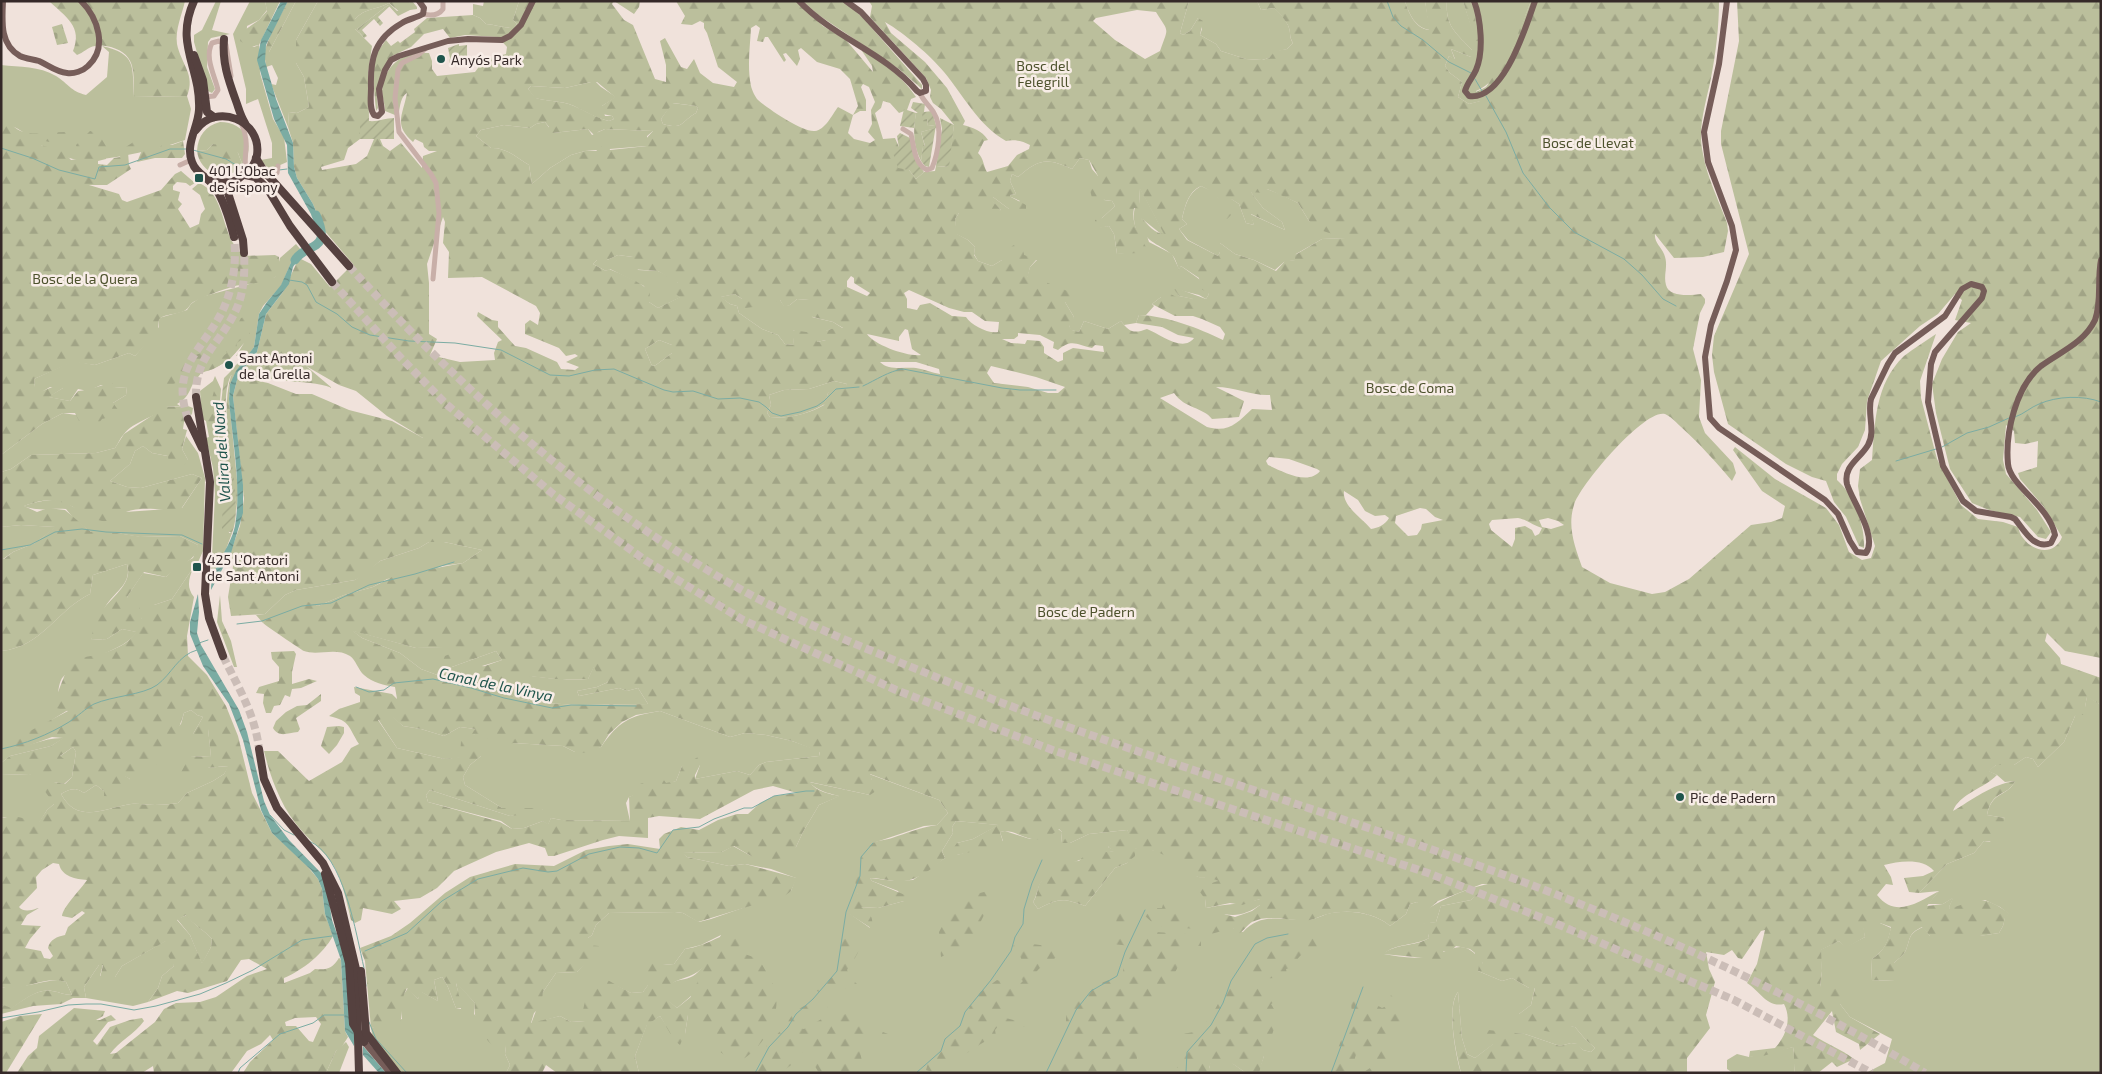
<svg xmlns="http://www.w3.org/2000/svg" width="2102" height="1074" font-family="'Exo 2',sans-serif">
<defs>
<pattern id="forest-firs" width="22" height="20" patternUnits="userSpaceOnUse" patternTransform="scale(1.25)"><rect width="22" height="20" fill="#bbbf9c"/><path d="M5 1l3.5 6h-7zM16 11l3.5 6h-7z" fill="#a1a486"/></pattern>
<pattern id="cemetery-stones" width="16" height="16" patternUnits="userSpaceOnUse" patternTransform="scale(1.25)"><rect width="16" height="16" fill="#bbbf9c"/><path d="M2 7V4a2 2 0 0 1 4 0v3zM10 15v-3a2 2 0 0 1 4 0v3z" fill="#a1a486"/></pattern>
<pattern id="garden-furrows" width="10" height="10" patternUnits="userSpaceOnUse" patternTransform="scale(1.25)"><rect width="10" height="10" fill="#bbbf9c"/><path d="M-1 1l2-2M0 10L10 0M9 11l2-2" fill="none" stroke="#a1a486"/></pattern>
<pattern id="water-waves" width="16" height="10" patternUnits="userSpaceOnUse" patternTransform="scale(1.25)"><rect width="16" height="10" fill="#7baca3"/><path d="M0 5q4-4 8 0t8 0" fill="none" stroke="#668c85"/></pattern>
</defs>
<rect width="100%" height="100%" fill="#f0e2db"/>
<g fill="#bbbf9c">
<polygon points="216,1 221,1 212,30 230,34 211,38 208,42 207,67 215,89 212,93 208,91 194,42 194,35 202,30"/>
<polygon points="250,1 265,1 267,10 259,20 247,26 246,43 254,47 259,45 260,73 273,119 284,137 287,162 269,170 261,160 272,158 272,143 258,99 246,104 246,89 233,34"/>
<polygon points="296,1 318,1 296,40 296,63 304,77 309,107 297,113 289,112 288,127 271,84 276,85 278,78 272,65 266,67 264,52 269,52"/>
<path d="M409,1H412L417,7V9L410,10L398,16L388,5L357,29L364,38L355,29V19C365,8 376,10 389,3L397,11L410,6Z"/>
<path d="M484,1H519L513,20L517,24L514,28C504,28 496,25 486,24L480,18L473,15V4L483,6Z"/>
<path d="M1189,1H1257L1261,10L1274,8C1279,11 1288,23 1289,28C1291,34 1289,37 1293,43L1287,49L1275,52L1269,58L1262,60L1246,59L1221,51L1216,44L1200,35L1202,29L1198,18L1190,31L1183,35L1180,33Z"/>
<path d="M1405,1H1425L1430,30C1415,28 1409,14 1405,1Z"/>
<path d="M1447,1H1463L1476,41H1477L1474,8L1470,1H1531C1519,30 1507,78 1476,91L1481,101L1469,104L1458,97L1462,82L1450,73L1445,66L1449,56L1455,59L1451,49L1471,57L1472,50C1456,33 1445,26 1447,1Z"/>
<path d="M102,46C137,54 132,66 134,97L187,96L191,109L185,140C164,148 93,165 73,159C62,156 50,150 41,145C28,137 17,124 1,124V65C20,67 39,66 56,76C69,84 70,91 86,95L107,77L109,52Z"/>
<path d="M591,82H596L601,87L616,97L602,106L605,116H612L614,119L609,121C596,118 586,112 574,106C560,100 549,102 535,98L528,89L531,86L565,88Z"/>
<path d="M672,103L696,106L698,108L696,113C680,122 684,130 663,124L661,119Z"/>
<path d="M220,122C246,122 256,145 243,166L238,153L213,144L207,150L197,151C198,136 205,126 220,122Z"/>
<path d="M545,122L553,133L588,129L592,135L605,129L653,131L647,136V146L585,151L571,155L550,168L532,184L529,165C517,158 506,147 491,148L476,136L481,130L504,125L530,128L536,124Z"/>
<path d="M1080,158L1089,160L1092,169L1098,176L1104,200L1112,201L1115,206L1102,218L1095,228L1109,226L1114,234L1117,254L1124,253L1142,241C1135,232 1132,218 1135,207L1139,204L1140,188L1165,235L1161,234L1141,218L1149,242L1172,254L1179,269L1181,266L1199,279L1209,294L1206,299L1199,295L1175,289L1179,296L1194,299L1190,301L1161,297L1152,304L1154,306L1146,315H1139L1136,323L1124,325L1121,321L1108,329L1084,321L1079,332L1071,330L1069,326L1074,317L1065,302L1042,281H1026L1030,267L1037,260H1002L992,266L978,261L974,254L975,247L968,240L956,234L955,219L959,213H982L1001,210L988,197H993L1009,209L1020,201L1011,197L1010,195L1016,194L1010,181L1012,174L1018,177C1040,158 1047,158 1072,169Z"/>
<path d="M1201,186L1214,192L1231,215L1230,198L1239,204L1246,223L1254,225L1250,214L1285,230L1282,222L1263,208L1250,191L1267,189L1280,194L1298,203L1309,221L1348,238L1322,239L1296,254L1295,260L1284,262L1275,270L1254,260L1235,254L1220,243V252L1218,256L1188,240L1179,229L1187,224L1182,219C1185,206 1188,193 1201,186Z"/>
<path d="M296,244L301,250L293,258L281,286L263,306L259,314L254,347L234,377L231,375V370L239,362L240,355L236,356L244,343C235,354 227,362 215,368C210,371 204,371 200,374C188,386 193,395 177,404L180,406L166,407C154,418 134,421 124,434C120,438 118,444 115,448L96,453L31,455L11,469L1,472V455L42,424L63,413L102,419L113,407V403L126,395L127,387L114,388L101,385L88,391L78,389L70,401L48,397L63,388L50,387L40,393L35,388L34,379L73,361L95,365L129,353L135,356L159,327V318L187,310L191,304L201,297L275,277L280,258Z"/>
<polygon points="618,255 633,257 638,270 658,271 675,279 678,283 681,297 658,308 649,302 644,286 610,269 606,271 593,264 597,260 607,260"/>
<polygon points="735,294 742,299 780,300 784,306 790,305 797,299 810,300 812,317 833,322 844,329 831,329 826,331 826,340 817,342 793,330 794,345 785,344 778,335 762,329 739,313 737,306 730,304 720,297"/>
<polygon points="659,340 672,345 672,353 656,365 652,366 645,349"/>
<polygon points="215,376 221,389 219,412 222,426 216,444 223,481 229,533 232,533 225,552 211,577 215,494 213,468 206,438 209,437 206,421 202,419 200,391 213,381"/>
<path d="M834,381L847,384L846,387L828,393L825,404C808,414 789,419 770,417L767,413L771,405L769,395L784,390L809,389Z"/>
<path d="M186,436L198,453L205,478L203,551L195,569L193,568L172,599L154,605V620L142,619L127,597L143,573L166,577L173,569L193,558L198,545L180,536L140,537L111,532H91L74,519L66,509C48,508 41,512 23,506C40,501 58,495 73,507L125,512L182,508L202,478L192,474L141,488L127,487L110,481L130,464L135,451L143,446L152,453L188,460L182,449Z"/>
<polygon points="21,525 56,527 35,543 13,552 3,559 1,559 1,527"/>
<path d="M429,542H444L482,550L463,563L442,566L432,570L387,579L373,587L344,595L318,606C299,598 280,614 263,623L256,615L265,614L285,595L296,590L355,580L380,561L419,548Z"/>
<path d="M127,564C132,583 117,590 107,604C100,614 96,628 91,640L107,639L122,629L137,632C124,652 81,657 63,677C60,680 59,687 58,692L68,710L6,748C27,749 43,737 64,738L51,746L10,756L1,763V651C42,647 57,610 90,594L93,575Z"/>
<path d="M351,630L416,648L468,646L449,668L496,651L502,660L482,666C517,674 551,681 588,679L594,666L608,682L597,687L577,691L579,696L619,688L627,691L638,688L648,704L579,705L544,703L520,699L471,679L440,676L421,669L400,653L362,638Z"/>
<path d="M2087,696L2101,705V1073H1866L1885,1063L1892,1039L1850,1017L1840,1004L1820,987L1822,971L1820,950L1839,941L1846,947L1865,937L1862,923H1880L1891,928C1888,942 1885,950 1872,959L1871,980L1894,981V963C1898,959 1904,955 1906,950C1911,937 1908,934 1923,927L1930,936H1979L1999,933L2003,926L2005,917L2009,914L2000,907L1985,900L1950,910L1949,907L1953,898L1943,904H1928L1939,891L1919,893L1947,864L1974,853L1984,841L1990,842L2005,818L1987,815C1992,790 2008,797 2015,781L2005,782L1997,775L1988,771L1996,765H2014L2026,757L2033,759L2038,767L2064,742L2075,716L2085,707Z"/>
<path d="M191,710L197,715L203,717L193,734L208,728L211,757L190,756L205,768L229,766L224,774L213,781L187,793L178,803C171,804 163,805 155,805C147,805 138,803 131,804C104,808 78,825 61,794C70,789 75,787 84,793L96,785L104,791L130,779L124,776L181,724L184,713Z"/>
<path d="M660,711L730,737L745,733L766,735L792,741L820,751L819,756L766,762L759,765L750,775L737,771L695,779L700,765L682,766L676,781L629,797L626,803L630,821L561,820L551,818L548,825L543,821L524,828L512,829L501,821L428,802L426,795L430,790L510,816L543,809L502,808L465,785L463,777L470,765L481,756L445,759L397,748L378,719L391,715L403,726L421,729L444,736L460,727L475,729L473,734L513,743L563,746L575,752L601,747C619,721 629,716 660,711Z"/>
<polygon points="73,747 76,752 72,777 64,784 54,782 54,804 47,810 39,823 5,817 1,818 1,774 29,775 63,759 59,757"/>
<path d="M869,774L939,800L948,813L937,825L924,826L873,843L858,893L846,911L870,928L860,907L878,908L904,901L898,891L872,881L870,878L895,881L913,880L945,858L942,851L953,833L952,827L956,821L999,825L973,839L957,843V855L1003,841L1000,832L1005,831L1030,839L1058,829L1062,832L1061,843H1070L1089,834L1127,830L1131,836L1108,847L1116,851C1097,853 1049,867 1040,884C1037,889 1037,896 1033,902L1038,909C1060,898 1062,898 1085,906L1115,868L1127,863L1135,848L1160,851L1198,877L1213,878L1218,881L1205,899L1206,908C1225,904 1242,904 1260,899V905C1248,913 1238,917 1224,914L1233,928L1243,932C1262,911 1284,921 1309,920C1315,919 1321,916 1327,914C1346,909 1375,912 1390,926L1406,914L1410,904L1417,902L1428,909C1440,900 1475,885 1490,884L1471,900L1441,906L1436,922L1423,924L1418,934H1428L1429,938C1415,946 1395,943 1384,954C1396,956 1411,959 1424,957C1451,955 1460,932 1483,963L1478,971L1502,981L1512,978L1529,988L1535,987L1531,1005L1519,1014L1575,1027L1585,1039L1595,1048L1591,1052L1583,1050L1577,1044L1571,1043L1560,1046L1525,1034L1508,1033L1475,1058L1467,1054L1462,1038L1458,992C1446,1006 1456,1056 1461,1073H1258L1264,1056L1222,1054L1185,1067L1192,1073H639L635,1056L647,1024L660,1016L666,1025L685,1034L691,996L677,1008L667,1000C666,972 685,986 698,972C708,962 714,947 721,935L701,945L685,949L674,964L663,965L643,992L631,993L617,986L585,1021L571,1022L560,1016L531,1024L543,992L556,973L577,972L586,962L588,938L592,935L596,925L609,913L675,912L683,913L699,922L711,919L791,891L796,878L771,869L745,864L729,866L687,857L682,853L722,852L733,846L751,856L796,847L803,832L819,805L839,796C828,793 817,791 809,782L870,795L872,780Z"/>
<path d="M187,915C193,925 204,930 212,939L211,947L202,964L190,935L177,919Z"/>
<polygon points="167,940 174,966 162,976 158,988 148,1002 133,1006 86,998 84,987 99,965 103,964 100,976 115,977 122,966"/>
<path d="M442,977C449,986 451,997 456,1008L461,1009L456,982L475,1003L474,1014L506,1046L505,1054L510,1065L506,1073H401L373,1039L371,1028L402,1019V997L408,988L418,999L420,991L438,1001L434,980Z"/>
<path d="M58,980L66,982L72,995C64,995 60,992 52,991C38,988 22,1001 11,1009L1,1004V987C14,990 42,981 58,980Z"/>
<polygon points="346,1042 349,1047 339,1073 326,1073 336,1051"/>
<path d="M1793,1047C1795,1056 1793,1064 1795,1073H1733L1727,1069V1060L1737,1054L1749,1057Z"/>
<polygon points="1211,1059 1232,1063 1246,1073 1211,1073 1209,1069"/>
</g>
<g fill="url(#forest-firs)" fill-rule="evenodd">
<path d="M49,1H185C182,15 175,29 177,44C181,64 196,75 187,96L134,97C133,75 138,55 111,47C106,46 100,45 95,46C88,47 83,53 77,55L73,51C83,27 66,17 49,1Z"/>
<polygon points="265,1 280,1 259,45 250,47 240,41 242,32 259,20 267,11"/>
<polygon points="288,1 296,1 269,52 264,52 273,29"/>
<path d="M318,1H409L411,6L401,13L389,3C376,10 365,8 355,19V29L372,46L368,74L369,118H361L360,139L348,148L344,160L321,167L322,170L356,164L367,156L374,139H380L383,146L390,151L401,143L422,168L423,156L437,151H429L424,147L423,143L415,139L413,142C393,125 403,115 407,93C401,96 400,106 399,112L395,115L385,111C385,104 382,97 382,91C385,63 403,52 429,53L432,61V69L437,76L475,72L478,68V63L482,60L506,54L507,47L498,37L465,35L450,38L443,29L424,34L411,47L392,56L377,96L378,108L376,111L373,78L375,55L386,40L391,46L398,41L400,43L415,32L414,29L427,18L473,15L480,18L486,24C496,25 504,28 514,28L517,24L513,20L519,1H640L639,7L634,14L614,1L612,4L624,20L633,25L655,79L666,82V65L660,41L665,38L681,67L687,69L694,59L700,73L713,83L734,87L737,82L718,67L707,33L704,28V23L700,21L692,25L681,24L685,16L676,1H797L823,26L846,40L873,72L872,66L862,51L864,50C884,64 902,76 916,97L911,99L907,110L899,113L890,103L883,101L881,108L875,113L883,139L895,138L909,170L916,179L924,172L935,171L936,166L948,167L954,125L941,109L933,103L930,97L931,90L926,78L870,17L872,6L869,1H1189L1180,33L1183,35L1190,31L1198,18L1203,21L1200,35L1216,44L1221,51L1246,59L1262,60L1269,58L1275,51L1287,49L1293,43C1289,36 1291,35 1289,28C1288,23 1278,11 1274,8L1261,10L1257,1H1405C1409,14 1415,28 1429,30L1425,1H1447C1445,26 1456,33 1472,50L1474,54L1471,57L1451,49L1455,60L1449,56L1445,66L1450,73L1462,82L1458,97L1469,104L1480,101L1474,93L1486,87L1511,51L1531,1H1719C1719,27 1716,52 1711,78C1706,103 1697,128 1703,154C1707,177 1719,201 1727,223L1728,231L1724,252L1703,257L1674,258L1655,234C1654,242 1661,247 1664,254C1669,265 1663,275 1666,285C1669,298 1692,295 1701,294L1705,299V303L1700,313L1693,349L1701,380L1699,417L1705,433L1733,463L1736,473L1732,481C1715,461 1699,443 1680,426C1676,422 1670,416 1665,414C1645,408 1579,486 1574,505C1567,527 1575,547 1582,567L1610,583L1652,594L1665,592L1689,579L1751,525L1771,522L1782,518L1785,506L1762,491L1733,450L1735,447L1775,479L1826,508L1839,525L1849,552L1862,560L1871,558L1875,546L1860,499L1858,486L1860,469L1872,460C1875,422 1875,384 1904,356C1914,348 1926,341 1936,334L1920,381L1921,398L1937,459L1961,505L1978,519L2003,522L2018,527C2019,530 2020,535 2023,538C2033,552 2055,556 2062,537L2044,507L2020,479L2018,473L2037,467L2038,441L2025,444L2015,443L2014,431L2006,425L2003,460L2006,474L2037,510L2051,532L2046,539L2038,537L2020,517L1989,510L1972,503L1950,469L1936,413L1932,384L1942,359L1958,332L1971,323L1955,320L1962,300L1955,294L1938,314L1920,326L1881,361L1867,401L1865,430L1858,447L1842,464L1837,474V480C1854,495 1865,525 1864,548L1859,546L1846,517L1834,502L1826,481L1812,477L1786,464L1728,424L1714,372L1712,355L1714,336L1749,254L1721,144V131L1739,41L1737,1H2101V658L2065,651L2047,633L2045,641L2060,658L2061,664L2101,678V705L2087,697L2085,707L2088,714L2075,716L2064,742L2038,767L2033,759L2026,757L2014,765H1996L1989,771L1997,775C1985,788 1959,794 1953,811C1972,800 1992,784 2015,781C2008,797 1992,789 1987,815L2005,818L1996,842L1984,841L1974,853L1947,864L1919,893L1909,892L1904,878L1923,876L1934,871C1923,858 1900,861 1884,865L1891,877L1893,885L1886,884L1877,895C1896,919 1918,902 1939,891L1927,906L1943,904L1954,897L1949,907L1950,909C1978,898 1984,895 2010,914L2005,918L2003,926L1999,933L1961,939L1930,936L1922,927C1908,934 1911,937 1906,950C1904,955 1898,959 1894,963L1895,981L1871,980L1872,959C1884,951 1888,942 1891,927L1880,923H1863L1865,937L1846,948L1839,941L1821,950L1822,971L1820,987L1833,982L1841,990L1840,1004L1850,1017L1880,1034L1860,1050L1859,1044L1836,1032L1832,1011L1813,1035C1827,1044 1841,1049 1854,1059L1837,1067L1832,1062L1818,1073H1795C1793,1064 1795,1056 1793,1047L1763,1056L1749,1057L1750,1051L1775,1048C1786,1036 1792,1019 1784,1004C1767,1008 1760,991 1747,983L1757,964L1765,930L1761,931L1742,959L1738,958L1732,950L1724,955L1706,952L1709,969L1715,982L1706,1015L1710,1028L1687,1058V1073H1461C1456,1053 1446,1008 1458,992L1462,1038L1467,1054L1475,1058L1493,1044L1477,1037L1479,1029L1525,1034L1560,1046L1571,1043L1578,1044L1583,1050L1591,1052L1595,1048L1585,1039L1575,1027L1568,1026L1560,1034L1531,1028L1518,1022L1519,1014L1531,1005L1535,988H1529L1512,978L1502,981L1478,971L1479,965L1483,963L1475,958V953L1470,949L1456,946L1450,952L1443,951L1447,956L1443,963L1435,966L1425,958L1383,954C1396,943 1415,947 1429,938L1428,934H1418L1412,930L1415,924L1436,922L1441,906L1471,900L1488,884H1482L1438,901L1429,909H1422L1417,902L1410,904L1406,914L1390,926C1375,912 1347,909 1328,914C1322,915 1316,919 1310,920C1292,922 1269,913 1252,922C1247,925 1244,931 1238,934L1233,928L1211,934L1206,926L1213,919L1224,914L1235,917L1252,911L1260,905V899L1242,905L1230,903L1206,908L1205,899L1200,892L1206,885L1218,881C1211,877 1205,879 1198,877C1179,871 1169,852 1149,850L1145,853L1135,848V856L1127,863L1115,868L1085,906C1062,898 1060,898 1038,909L1033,902C1038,895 1037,888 1040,883C1045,875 1050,872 1052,862L1079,861L1091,848H1099L1106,852L1114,851L1108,847L1121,837L1130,836L1127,830L1089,834L1070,843H1061L1062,832L1059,829C1031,853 1021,827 1000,832L1003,842L993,847L957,855L952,850L957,843L973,839L998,825L956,821L952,827L953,833L942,851L945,858C930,870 914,884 894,881C886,880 878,878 870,878L872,881L905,895L904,901L878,908L861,907C869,913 875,917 871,928L846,912C847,902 849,896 858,893C851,878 859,853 873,843C878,840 886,840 892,838C907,833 921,827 937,825L948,813L939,800L870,774L872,780L882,787L870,795L810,782C816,792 830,794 840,796L819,805L803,832L796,847L783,858L772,860L751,856L734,846L722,852L683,853L687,857L729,866L745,864L797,878L791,891L786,895L698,922L683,913L675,912L609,913L596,925L592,935L588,938V945L599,946L597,952L577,972L556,973L543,992L541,1006L534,1013L531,1023L560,1016L571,1022L585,1021L583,1010L591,976L602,977L631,993L643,992L648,985L643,977L644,967L651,961L663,965L674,964L685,949C690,948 696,947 701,945C718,940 721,931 740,939L741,944L736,951L759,959C764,969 774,983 776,994C780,1020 761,1051 738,1062C716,1052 714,1048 707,1025L697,1018L688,1015L685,1034L680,1045L674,1040L660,1016L647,1025L635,1056L639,1073H557L546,1065L542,1073H506L510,1065L505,1054L506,1046L492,1045C480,1033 473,1021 475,1003L456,983L462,1008H456C451,997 449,986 442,977L434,980L438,1001L421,992L418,999L407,988C399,1002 405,1011 399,1025L371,1028L365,961L360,948L391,936L410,923L445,893L470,877L515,864L554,866L586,850L609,846L628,844L660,849L659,839L664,834L681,827L699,830L718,820L737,814H748L760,803L774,796L797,793L773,786L754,790L700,819L659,816L648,818V838L619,836L603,840L554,856H548L545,848L529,843L496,852L454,871L437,888L420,898L394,901L401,909L392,914L363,908L361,920L355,923L351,920C347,903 343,884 335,868C327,853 313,844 302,831C282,809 271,780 264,751H278L309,781L342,762L351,748L359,744C348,727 351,721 329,716L339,709L360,702V696L355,693L354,687L392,694L397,699L395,687C384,685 373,683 364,675C358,670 356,660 350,656C336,647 318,656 304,651C300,649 265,625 263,623C273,614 293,604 307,602C310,602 314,604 318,606L344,595L373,587L394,576L463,563L482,550L444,542H429L419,548L380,561L364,575L355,580L296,590L285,595L265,614L231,616L228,597L234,560L229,556L240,526L244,499L233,396L238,376L257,352L266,314L283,292L299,258L311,264L330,287L353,264L323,229L313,204L297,178L294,167L293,143L288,127L289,112L297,113L309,107L304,77L296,63V40ZM1137,10L1156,12C1169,33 1169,26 1160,51L1145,59L1115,40L1093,21L1096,18ZM885,22C904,33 930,55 944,72C964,96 978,125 1006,141C1014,139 1023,141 1030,145L1029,149L1017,155L1008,166L987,172C983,165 984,159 978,153L984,141L988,140C981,130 974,128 963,125L965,121L947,88L925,62L891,33ZM756,25L760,28L757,41L763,42L765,37H768L784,62L786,60L783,54L786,53L797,66L800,59L798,50L801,48L817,62L840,69L850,79L858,106L853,115L838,107C832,115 825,130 815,131C803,133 767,108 758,100C755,97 752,90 751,86C747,66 750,48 751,28ZM591,82H597L615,97L602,106L598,107V113L612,116L614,119L609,121C596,118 586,111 574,106C560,100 549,102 536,98L528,89L531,86L565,88ZM863,84L869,87L875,102L871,110L872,124L868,132L875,140L870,143L854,139L848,133L853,115L860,111H866V100L861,87ZM673,103L696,106L698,108L696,113C680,122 684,130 663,124L661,119ZM545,122L549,127L548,132L553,133L588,129L596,137L598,132L605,129L653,131L645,140L647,146L610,150L609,146H602L596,151H585L571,155L550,168L532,184L529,165C517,158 506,147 491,148L476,136L481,130L504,125L530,128L536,124ZM1080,158L1089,160L1098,176L1092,179L1090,190L1092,198L1112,201L1115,206L1102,218L1095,220V229L1109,226L1114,234L1117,254L1138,253L1146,247C1139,234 1131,224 1134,208L1141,209L1139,204L1140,189L1164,234C1155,234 1147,224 1141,217C1141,244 1159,242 1172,255C1176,259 1177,265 1179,270L1181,266L1199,278L1200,288L1209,294L1206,299L1179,289H1174L1179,296L1193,299C1183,303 1173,295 1164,290L1161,297L1152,304L1175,316H1193L1202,319L1220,327L1225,334L1223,340C1198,328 1168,316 1139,315L1136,323L1162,327L1178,335L1194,338C1183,353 1160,334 1147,329C1134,334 1129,332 1121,321L1108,329L1084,321L1079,332L1072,330L1069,326L1073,324L1074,317L1065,302L1070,300V292L1043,281L1027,280L1030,267L1037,259L1024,255L1023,248L1015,244L1003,253L1002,260L992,266L978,261L974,255L975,247L968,240L957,234L955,219L959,213H982L989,217L1001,210L989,197H993L1009,209L1026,211V205L1011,197L1010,195L1016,194L1010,181L1012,174L1018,177C1040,158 1047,158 1072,169ZM1201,186C1218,194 1222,200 1222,218L1227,219L1231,215V199L1239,204L1246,223L1254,225L1251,214L1285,230L1282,222L1263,208L1251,192L1264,193L1267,189L1298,203L1309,221L1320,230L1345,238L1322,239L1295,255V260L1285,261L1276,271L1254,260L1235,254L1220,243L1215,244L1220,252L1218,256L1187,240L1179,229L1187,224L1182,219C1185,206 1188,192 1201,186ZM443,217L445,222L443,243L449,252L448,278L482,277L536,306L540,313L538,325L530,320L525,324V334L559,348L566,356L575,354L578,356L566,362L579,367L575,370L561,369L557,362L526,348L515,346L498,327V321L492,320L478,312L477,316L502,340L498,342L494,353L495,360L460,362L430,355L437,339L429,334V283L427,264ZM618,255L633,257L630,269L658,271L678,283L673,284L674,293L680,297L658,308L649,302L650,292C640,281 623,275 609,269L606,271L593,264L597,260H607ZM851,276L854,278V283L870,293L867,296L847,287V281ZM909,290L949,308L964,312H972L985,321L999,322L998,332C988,334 971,325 966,317L952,316L930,303L920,305L917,310L907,308V299L904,293ZM735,294L742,299L745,308L761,306L780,300L784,307L790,305L797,299L809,300V316L833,322L843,328L831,329L825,331L826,340L817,342L813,333L792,330L794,345L785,344L778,335L762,329L739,313L737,306L730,304L721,297ZM905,329L908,330L912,349L921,355C908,357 874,345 867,334L899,341V337ZM1018,333L1040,335L1054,342L1053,348L1058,350C1072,338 1077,345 1092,348L1095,345L1103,346L1104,352L1073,348L1063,353V360L1058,362L1044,353V347L1040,341L1027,340L1025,344L1011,343L1002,339H1014L1018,336ZM659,340L672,345V353L656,365L652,366L645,349ZM880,362H916L939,369L940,374C932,373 924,369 916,368C904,367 889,371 880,362ZM306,366L339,385L356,391L387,416L423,438L392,421L349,410L312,394H296L268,383L250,379C264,376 275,380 289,381C304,383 317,382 332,388ZM991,366L1036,377L1065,387L1058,393H1048L1028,387L994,383L987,373ZM834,381L847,384L845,387H835L828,393L824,405C808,414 789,419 770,417L767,413L771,405L769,395L784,390L809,389ZM1216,387C1235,387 1252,396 1270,395L1272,410L1252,409C1237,423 1229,433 1207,427L1160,398L1174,393C1185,409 1203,407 1212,419L1239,417L1244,401ZM1269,457L1289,459L1317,469L1320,471C1308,486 1282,471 1268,465L1266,461ZM1344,491L1358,500L1365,511L1375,516L1385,515L1389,518C1385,525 1378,528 1371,529C1363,519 1342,506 1344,491ZM1420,508L1426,509L1435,517L1443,520L1422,524L1421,529L1417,535L1408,536L1395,523L1396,516ZM1518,518C1528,520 1532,525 1542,528L1539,534L1535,536L1532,530L1525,526L1515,528V539L1512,547L1491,530L1489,524L1492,520ZM1548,518L1558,521L1564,525L1551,529L1542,527L1539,520ZM353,631L416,648L465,647L445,656L441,665L449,668L496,651L502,660L482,667L484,676L494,681L522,683L528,676L555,679H588L594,667L598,675L608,682L597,687L577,691L579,696L619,688L627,691L638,688L648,704L579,705L544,703L520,699L471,679L440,676L421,669L400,653L362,638ZM660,711L730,737L745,733L766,735L792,741L820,752L819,756L766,762L759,765L750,775L737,771L695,779V775L700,765L698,757L682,766L676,781L666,783L661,776L640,784L637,793L629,797L630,821L561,820L551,818L548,824L543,821L524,828L512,829L500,822L428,802L426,795L430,790L510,816L540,813L543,808H502L465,785L463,777L470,765L481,756L473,747L461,741L460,757L445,759L397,748L378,720L391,716L403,726L421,729L444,736L460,727L475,729L472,734L508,745L513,743L563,746L575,752L586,753L601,747L609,734L622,722L636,715ZM703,967L692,996L677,1008L668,1000C666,973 688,984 703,967Z"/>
<polygon points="803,1 844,1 863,18 922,85 922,89 899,69 817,14"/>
<polygon points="1463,1 1470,1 1474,8 1478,41 1475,41"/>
<path d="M922,112L927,119L928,126L935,125L936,128L921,132L925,147H923L921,161C913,145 913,130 916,113Z"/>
<path d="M1,116L8,117C17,142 48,131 69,132L73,135L72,139L65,145L45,141L41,145L64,152L71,160L77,159L78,153L76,145L90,131L98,133L107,148L106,159L98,161V164L107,165L114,158L120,157L121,150L132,143L139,135L151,140L152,148L160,147L162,145H172L183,141L185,154L182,158H155L137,162L142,150L135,149L128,152L129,165L131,169L107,185H89L119,194L122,200L127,202L161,190L175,174L181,171L195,183L190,186L186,183L177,182L173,186V190L180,192L178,200L182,204L178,209L190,228L199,224L201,214L205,209L200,195L192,189L199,183C222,192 222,225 233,243C236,248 240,251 242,256L275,255L279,257C279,263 280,271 276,276C270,283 245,284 235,286C225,289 201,297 192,303C189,306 188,309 184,311C176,315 167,313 159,319L158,331L135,356L129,353L95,365L73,362L34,379L35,387L40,392L60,384L63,388L49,397L70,401L78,391C90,390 100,385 112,383L114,388L127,387L126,395L113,403L119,411L118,415L102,419L98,424L79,421L75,413H63L42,424L1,455Z"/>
<path d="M213,144L232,146L238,153L243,166C226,183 200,174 197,151L207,150Z"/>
<polygon points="250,315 247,327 251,336 249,340 241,340 237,343 236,352 229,360 213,369 202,372 194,382 176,383 160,389 153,387 164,373 179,370 189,356 212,351 215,358 221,358 227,353 220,343 229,340 241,318"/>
<path d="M231,375L234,377L230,384L229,399L238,490L237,511C232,469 220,416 231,375Z"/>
<polygon points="217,389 219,392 216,418 212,428 207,419 211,415 210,406 214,391"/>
<path d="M188,406L193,408L192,414L184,422L183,429L187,430L182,449L188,460L186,464L169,465L168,456L152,453L143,446L135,451L130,464L110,481L127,487L141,488L192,474L202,478L179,512C164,510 141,506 126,512C118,514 116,521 106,521C100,522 94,518 88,515C61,501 55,495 24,506L37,512L48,508L65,510L91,532H111L142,537L180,536L198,545C198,561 176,566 166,577L144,572L127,597L139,605L142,619L153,618L154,605L172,599L193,568C189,579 186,587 194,597L187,636L188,656L207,675L226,706L238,736L252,793L272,833L302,860L318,879L322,889L325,914L333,936C323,954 303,970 284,978V983L310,973L315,969C327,970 332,969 339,958L341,960L345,1031L348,1037L341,1048L336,1051L326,1073H243L250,1062L273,1040L270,1035L261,1044L247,1051L231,1073H154L153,1066L142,1073H17L28,1056L37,1048L39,1036L74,1008L105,1011L103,1016L96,1020H100L111,1015L116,1020L108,1022L93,1041L97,1045L110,1027L130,1020L142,1018L144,1021C135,1034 119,1041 110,1054L116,1053L155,1022L164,1009L176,1003L200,1002L216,997L247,976L267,969L249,959L241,960L227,981L188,993L177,991L148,1002L158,988L162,976L174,966L165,950L166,941L122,966L115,977L105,988L98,986L103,965H99L84,987L86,998H73L61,1004L33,1006L1,1014V1004L11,1008C22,1001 38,988 52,991C60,992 64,995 72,995L66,982C43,975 22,993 1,987V818L14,816L39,822L47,810L54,804L44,790L45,784L54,782L65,784L72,777L76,752L73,747L60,756L64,759L55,771L29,775L1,774V763L10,756L51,746L63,738L52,737L25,747L6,749L7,743L68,711L56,708L48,702L58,692L71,659C91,657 125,651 136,632L122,629L107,639L91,640C92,631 95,622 100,614C109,598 134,585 127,564L93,575L90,594C57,610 42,647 1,651V559H4L13,552L35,543L55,527L21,525L1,527V472L11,469L31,455L96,453L115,448L124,434L165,407ZM191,710L197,715L203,717L193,734L201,737L208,729L211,757L190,756L179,776C195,781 193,776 204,769C209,767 222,767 228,766L224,774L213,781L187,793L178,803C171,804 162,805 155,805C147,805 138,803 131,804C104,808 78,825 61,794C70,789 75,787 84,793L96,785L104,791V796L112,798L126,786L130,779L125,776C130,775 136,776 141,775C161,769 179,731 184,713ZM53,863L59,864C62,877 76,879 87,880C81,889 63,907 62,916L72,918L82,911L85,913L68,927L65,935C57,937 50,939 48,948L53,956L50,959L44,958L41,951L25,948L30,939L41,926L21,925L27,915L39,908C32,910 24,913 19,907L37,888L36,877L42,870ZM186,915C193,925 204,930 212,939L211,947L202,963L190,935L177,920ZM316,1017L321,1024L313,1042L309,1041L296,1026H286L285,1022L295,1018Z"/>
<polygon points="220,595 222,621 231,641 237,667 234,667 217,622"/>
<polygon points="294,651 296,654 292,672 292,684 309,679 317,681 301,688 292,689 290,697 285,695 280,705 274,706 271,713 266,713 263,703 264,694 256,693 259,687 279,681 279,667 272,659 271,652"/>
<path d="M321,694V701L296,718L300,729L298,732C287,733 279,738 273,728L276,721L286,712L297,706L307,705Z"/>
<polygon points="339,726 344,727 344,733 337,745 329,754 321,746 327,727"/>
<polygon points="988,891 988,907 977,929 965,945 941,957 939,932 955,903 968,896"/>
<polygon points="1182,900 1176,910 1197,921 1196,929 1160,926 1154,924 1144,915 1150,912 1150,908 1162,908 1164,901"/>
<polygon points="1124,909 1133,909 1133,925 1116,924 1117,912"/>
<path d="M1139,931L1186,934L1201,940V946L1187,945C1182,955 1179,968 1172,977C1158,994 1145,1004 1139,1026L1144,1033L1136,1043L1137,1060L1123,1063L1134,1073H1081L1072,1070L1063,1073H1045L1054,1065L1062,1048H1072L1066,1034V1015L1081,998L1086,989L1114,978L1123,972V957L1132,953L1131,946L1103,943L1119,938L1139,936Z"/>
<path d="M1311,931L1315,932L1314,937L1327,947C1311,948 1299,951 1294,967L1286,969L1287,974C1274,981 1261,978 1247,974L1240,977L1234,986L1238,988H1269L1264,993V998L1284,997L1271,1004L1278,1016L1272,1035L1275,1048L1264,1056L1259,1073H1246L1233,1064L1212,1060L1209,1068L1212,1073H1192L1185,1068H1177V1060L1189,1037L1176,1035L1200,1031C1204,1024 1210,1018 1214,1011C1228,988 1232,969 1260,958V953L1252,950C1272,943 1292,940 1311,931Z"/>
<path d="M842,933L861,935C863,948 854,960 847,970L851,978L863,990L858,991L839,988L838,999L817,991L821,985L832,977L833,970L839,958Z"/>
<path d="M1017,942L1055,947L1063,951C1046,970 1034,960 1031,992C1019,998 1006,1003 1002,1017L1028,1024L1027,1027L1000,1024L995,1030L996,1036C974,1045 957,1063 935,1073L926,1070L929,1060L944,1049L948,1038L964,1021L971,1004L979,993L997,980L1011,985L1020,984L1023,981L1014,973L1022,961L1019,953L1011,948Z"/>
<path d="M1378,987H1384L1403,1009V1013L1406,1016L1401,1024V1035L1386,1039L1388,1052L1402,1048L1405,1052L1392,1056L1391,1062C1379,1064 1367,1060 1359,1051C1351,1059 1355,1067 1364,1072L1370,1068L1375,1073H1328L1345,1031L1346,1016L1352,1013L1351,1003L1355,993L1382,1008L1389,1005Z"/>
<polygon points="817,1001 825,1002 828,1007 817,1011 799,1028 804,1029 825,1017 829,1023 845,1014 858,1014 855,1021 888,1034 883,1037 866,1035 858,1042 864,1071 819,1073 813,1063 821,1052 804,1050 794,1063 783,1071 784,1073 753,1073 767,1045 786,1025 794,1012 809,1003"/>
<polygon points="42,1014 6,1073 1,1073 1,1022 20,1016"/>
</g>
<polygon fill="url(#cemetery-stones)" points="62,24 68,43 57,45 52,27"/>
<g fill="url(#garden-furrows)">
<polygon points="388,5 390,6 378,17 383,23 380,26 374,19 362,30 367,36 364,38 357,29"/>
<polygon points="459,44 459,46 467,45 467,61 460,61 458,52 457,62 449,63 450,58 448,48"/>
<polygon points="913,102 925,104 924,112 932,111 936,125 929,167 925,166 921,161 923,146 925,146 921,132 935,128 935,125 928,126 927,119 923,120 922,113 918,113 911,108"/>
<polygon points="904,109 916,113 914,128 900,126"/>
<path d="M360,118H369V121C378,122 385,118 394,118V139H360Z"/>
<polygon points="940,118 954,125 949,167 936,166 942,129"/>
<polygon points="900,133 910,138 916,161 924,172 916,179 909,170 898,168 893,153 899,148 897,136"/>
<path d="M234,368L235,369C209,400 248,493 232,533L222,529L223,481L217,445L222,426L220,412L224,378Z"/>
</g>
<g fill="url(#water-waves)">
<polygon points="281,1 288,1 266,45 265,61 276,99 293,143 294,167 297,178 313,204 323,229 312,216 288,173 287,145 274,119 257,60 261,40"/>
<path d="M301,250L305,256L299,258L293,267L289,284L266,314L257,352L238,376L233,396L243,485V513L231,553L211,590C211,567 230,549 235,526C242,485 232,440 229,399L230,384L236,371L254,347L259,314L267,302L281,285L293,258Z"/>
<polygon points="198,594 199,612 197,633 201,645 239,710 247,732 264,801 270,815 289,840 321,873 326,881 332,920 346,959 351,1026 355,1034 354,1046 345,1031 341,960 325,914 322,889 318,879 311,870 272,833 261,810 243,740 229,704 203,666 190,634 190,622"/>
<polygon points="363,1046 386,1073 379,1073 363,1055"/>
</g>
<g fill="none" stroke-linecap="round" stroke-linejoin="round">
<g stroke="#7baca3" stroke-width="1">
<polyline points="1387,1 1393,17 1401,26 1423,40 1449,62 1471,73"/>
<polyline points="1475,79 1482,91"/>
<polyline points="1486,96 1506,132 1523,173 1549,207 1574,232 1624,259 1642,275 1663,299 1676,306"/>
<polyline points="1,148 32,158 59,170 95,179 99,167 125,165 170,149 186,149"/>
<polyline points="193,150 226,159 241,168"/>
<polyline points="279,170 287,169"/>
<polyline points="289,280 302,282 307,285 316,302 337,314 352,327 370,335 409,341 455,343 501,350 550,375 569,376 595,370 614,369 664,390 673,392 693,391 718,399 740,398 759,402 766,407 772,413 781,416 800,412 817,406 824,401 836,389 859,387"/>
<path d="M863,386C876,380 889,371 903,369L1002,388L1020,390H1056"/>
<path d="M2015,417C2024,414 2031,407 2039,404C2057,396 2083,395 2101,402"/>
<polyline points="1942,447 1967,433 1989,427 2009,418"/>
<polyline points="1896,461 1936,449"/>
<polyline points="1,550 30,545 55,532 82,529 106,532 182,535 202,544"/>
<polyline points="237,624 262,621 302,606 331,603 369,585 415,574 454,562"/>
<polyline points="199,643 208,640"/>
<polyline points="356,687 369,692 384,690 394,683 433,679 471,688 504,698 552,708 571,705 636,706"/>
<path d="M1,749C25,744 48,735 69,722C77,717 86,708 94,704C112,696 143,695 157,685C172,674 178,655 197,650"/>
<polyline points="270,815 284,830 294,835"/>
<path d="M309,841C344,855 356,934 364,968"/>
<polyline points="365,951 407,933 442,901 478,879 523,868 548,872 557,871 589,854 620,847 639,848 657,853 673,830 699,827 714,819 744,808 752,808 774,796 806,791 814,791"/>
<polyline points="365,977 366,986"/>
<polyline points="1,1018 38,1012 68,1005 86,1004 101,1004 134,1010 156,1006 200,994 226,983 253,970 302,940 332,936"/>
<polyline points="369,1022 376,1039 407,1073"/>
<polyline points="238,1073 240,1068 280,1034 313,1023 324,1015 344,1015"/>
<polyline points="755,1073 769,1047 788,1027 796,1014 813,999 837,971 846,912 860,876 861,857 873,843"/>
<polyline points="916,1073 941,1051 945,1039 960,1026 965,1012 991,980 1011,951 1015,937 1023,924 1024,909 1032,883 1042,860"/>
<polyline points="1046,1073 1076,1010 1091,991 1117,976 1125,952 1145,910"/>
<polyline points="1186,1073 1187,1052 1211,1025 1223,1003 1231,981 1255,944 1267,938 1288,934"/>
<polyline points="1331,1073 1363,987"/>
</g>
<path stroke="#7baca3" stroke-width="9" d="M295,260C306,242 333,253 316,215"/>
<g stroke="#cbbdb7" stroke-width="8" stroke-dasharray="8 4" stroke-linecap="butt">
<path d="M349,266C465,394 598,512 751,595C812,628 877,653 941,679C1105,745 1275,795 1442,853C1610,910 1772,982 1925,1073"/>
<polyline points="332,282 401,358 446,404 553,494 645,560 743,620 896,690 1055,751 1428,873 1550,921 1734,1000 1872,1073"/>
<path d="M196,397C195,357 218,346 234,314C244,295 245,274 244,253"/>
<path d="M188,419C170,368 201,352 222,312C233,289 237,262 234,237"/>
<path d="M223,656C238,687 255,714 259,749"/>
</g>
<g stroke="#c8afa8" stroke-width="5">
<path d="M423,14C431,16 438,16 443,9V1"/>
<polyline points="426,48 418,55 402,63 398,70 395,98 399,132 431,174 436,183 439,213 433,279"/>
<path d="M205,97L214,96L218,90C215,76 204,57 212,43L219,41L226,45L231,76"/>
<path d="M241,123C252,145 241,157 247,175"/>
<path d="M903,129L911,134C914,146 914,164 927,170L932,168C938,153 943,127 934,113C930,106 923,101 920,93"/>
<polyline points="180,165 191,160"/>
<polyline points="256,179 277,173 278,166"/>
</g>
<g stroke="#765d59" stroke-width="6">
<path d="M3,1C2,22 0,45 20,56C26,59 33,59 39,61C48,65 56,72 67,73C74,74 83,71 88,66C108,48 98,18 81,1"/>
<path d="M419,1L424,8L423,14C416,18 408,19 402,23C374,39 370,59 371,88C371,97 369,108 374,115L378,116L382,112L379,89L385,70L391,60L399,56L448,41L468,39L502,40L510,36L521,25L533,1"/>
<path d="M799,1C834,38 884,52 917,91L920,93L926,91V85L923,79L861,12L846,1"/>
<path d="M1474,1C1481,19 1484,52 1476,70C1473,77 1467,83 1465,91L1469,96C1504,101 1526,26 1535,1"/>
<path d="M1727,1L1719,64L1704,132L1708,162L1732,226L1736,250L1727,281L1711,325L1705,357L1710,418L1719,428L1825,500L1838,514L1850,541L1857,552L1866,553C1878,536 1852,501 1847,484C1843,466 1860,459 1868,445C1876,431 1867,414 1871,399L1888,364L1895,353L1945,316L1962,289L1971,284L1982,287L1984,291L1982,298L1935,352L1931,364L1928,402L1943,466L1963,501L1976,511L2011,517L2015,519C2024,530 2034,550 2051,543L2055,535C2049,505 2010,486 2008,464C2005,433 2016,386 2041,366C2060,352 2084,343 2095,320C2102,301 2097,280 2101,260"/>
<polyline points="364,1042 390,1073"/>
</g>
<g stroke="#55413f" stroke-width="8">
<path d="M194,1C174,45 201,67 199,110C198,128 185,144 192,162C196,174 208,177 215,187C224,201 230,221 234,237"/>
<path d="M224,39C222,62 228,79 236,101C239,109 240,115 245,123"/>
<polyline points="194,55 203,80 207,112 214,117"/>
<path d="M196,130C216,102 262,120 257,155C253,177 231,176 228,193L243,240L244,253"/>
<polyline points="256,158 264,171 349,266"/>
<polyline points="245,175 255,177 267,188 290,226 332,282"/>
<polyline points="210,181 222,183 236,181"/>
<polyline points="196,397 210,482 205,594 209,618 223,656"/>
<polyline points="188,419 202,448"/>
<polyline points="259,749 264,779 277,808 323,863 338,893 356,969 359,1073"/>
<polyline points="325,874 349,963 353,1024 364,1042"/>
<polyline points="361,971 366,1033 397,1073"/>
</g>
</g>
<g fill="#1f544c" stroke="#f8ede7" stroke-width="2">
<circle cx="441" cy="59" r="5"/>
<rect x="194" y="173" width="10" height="10" rx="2.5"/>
<circle cx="229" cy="365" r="5"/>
<rect x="192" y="562" width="10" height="10" rx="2.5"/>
<circle cx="1680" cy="797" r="5"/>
</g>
<g text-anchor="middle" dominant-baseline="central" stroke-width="5" stroke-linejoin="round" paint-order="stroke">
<g font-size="14" fill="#352928" stroke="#f8ede7" text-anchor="start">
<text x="451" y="59">Anyós Park</text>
<text x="209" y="170">401 L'Obac<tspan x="209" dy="16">de Sispony</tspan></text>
<text x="239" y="357">Sant Antoni<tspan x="239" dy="16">de la Grella</tspan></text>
<text x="207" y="559">425 L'Oratori<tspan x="207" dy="16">de Sant Antoni</tspan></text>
<text x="1690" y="797">Pic de Padern</text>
</g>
<g font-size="14" fill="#4d522d" stroke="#f8ede7">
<text x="1043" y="65">Bosc del<tspan x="1043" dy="16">Felegrill</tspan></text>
<text x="1588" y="142">Bosc de Llevat</text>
<text x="85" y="278">Bosc de la Quera</text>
<text x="1410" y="387">Bosc de Coma</text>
<text x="1086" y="611">Bosc de Padern</text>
</g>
<g font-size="15" font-style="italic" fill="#1f544c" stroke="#f8ede7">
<text transform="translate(221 452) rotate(-94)">Valira del Nord</text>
<text transform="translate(496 684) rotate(12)">Canal de la Vinya</text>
</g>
</g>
<rect width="2102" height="1074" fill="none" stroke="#352928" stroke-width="5"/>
</svg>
